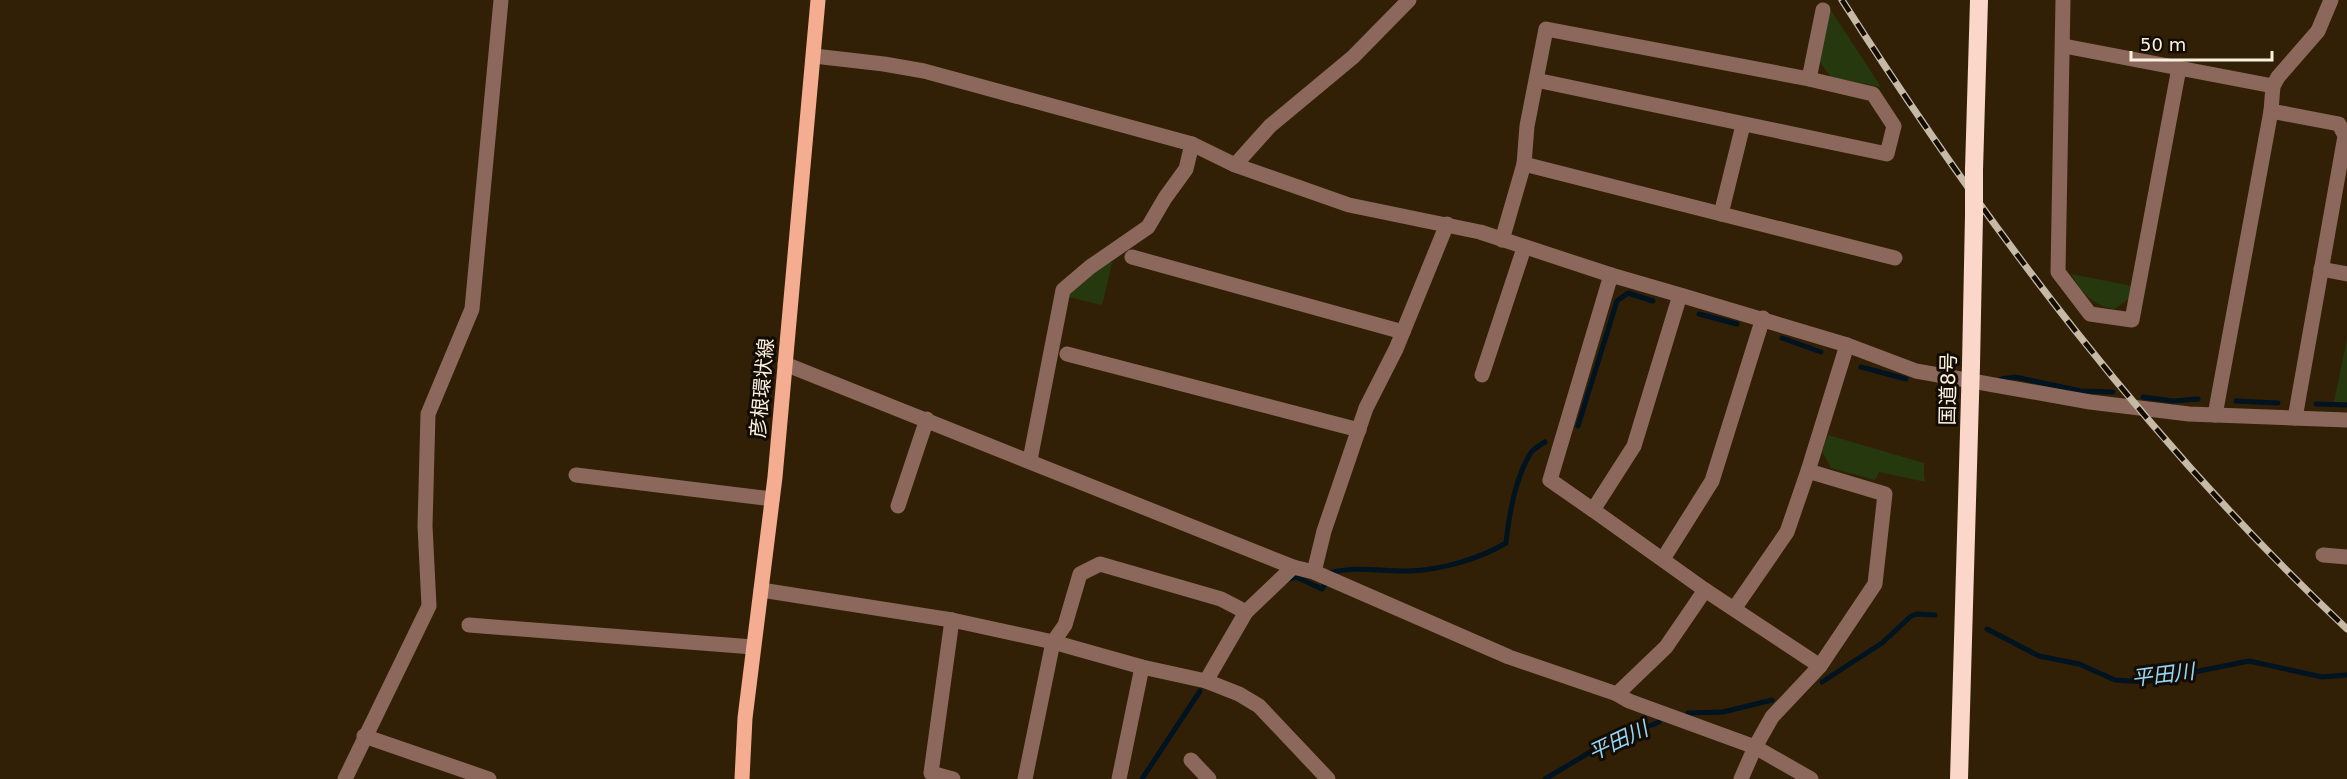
<svg xmlns="http://www.w3.org/2000/svg" width="2347" height="779" font-family="'DejaVu Sans','Noto Sans JP',sans-serif">
<rect width="100%" height="100%" fill="#312005"/>
<g fill="#26390e">
<polygon points="1830,9 1881,87 1831,77 1820,62"/>
<polygon points="1107,261 1112,263 1102,305 1064,296"/>
<path d="M2071,274L2132,286L2129,299L2114,309C2093,306 2081,292 2071,274Z"/>
<polygon points="2347,339 2347,402 2334,402"/>
<polygon points="1828,435 1924,463 1924,477 1926,482 1879,472 1875,480 1831,468 1822,451"/>
</g>
<g fill="none" stroke-linecap="round" stroke-linejoin="round">
<g stroke="#001320" stroke-width="5">
<polyline points="1699,314 1737,324"/>
<polyline points="1782,338 1821,352"/>
<polyline points="1861,367 1906,379"/>
<polyline points="2001,379 2015,377 2081,391 2113,392"/>
<polyline points="2143,397 2173,401 2198,399"/>
<polyline points="2236,401 2278,403"/>
<polyline points="2316,404 2347,405"/>
<polyline points="1578,426 1617,301 1628,293 1653,301"/>
<path d="M1330,573C1356,565 1382,572 1409,571C1441,570 1479,559 1506,543C1509,514 1515,479 1530,454C1533,449 1540,445 1545,442"/>
<polyline points="1289,579 1296,577 1322,589 1324,586"/>
<polyline points="1987,629 2039,656 2079,664 2115,680 2145,682 2249,661 2322,677 2347,675"/>
<polyline points="1822,682 1882,643 1910,617 1916,614 1935,615"/>
<polyline points="1688,713 1723,712 1772,700"/>
<polyline points="1142,779 1200,691"/>
<polyline points="1545,779 1597,748 1659,722"/>
</g>
<g stroke="#8b685b" stroke-width="15">
<polyline points="2063,0 2058,272 2090,314 2132,320 2179,68"/>
<polyline points="2064,46 2273,86 2278,77 2318,31 2331,0"/>
<polyline points="814,56 884,64 924,71 1192,144 1235,165 1349,205 1480,232 1611,275"/>
<polyline points="1809,79 1823,10"/>
<polyline points="2271,111 2339,124 2345,136 2295,418"/>
<polyline points="1524,164 1895,258"/>
<polyline points="1235,165 1270,126 1353,57 1409,0"/>
<polyline points="1721,214 1743,125"/>
<polyline points="1502,240 1524,164 1527,126 1546,29 1809,79 1873,94 1894,126 1887,154 1536,80"/>
<polyline points="1132,257 1403,332"/>
<polyline points="2321,269 2347,274"/>
<polyline points="1680,295 1611,275 1550,480 1593,510 1634,446 1680,295 1847,345 1916,371 2090,402 2189,414 2347,420"/>
<polyline points="1067,354 1359,430"/>
<polyline points="785,364 1293,567 1314,572 1509,657 1617,694 1629,701 1755,747 1811,779"/>
<polyline points="1482,375 1524,248"/>
<polyline points="2215,415 2271,111 2273,86"/>
<polyline points="1030,460 1063,290 1090,267 1148,227 1165,198 1186,169 1192,144"/>
<polyline points="1808,471 1847,345"/>
<polyline points="576,475 772,499"/>
<polyline points="898,506 927,419"/>
<polyline points="1593,510 1705,590 1820,666 1875,584 1885,494 1808,471 1787,532 1734,609"/>
<polyline points="2323,555 2347,557"/>
<polyline points="1663,559 1712,481 1763,318"/>
<polyline points="1314,572 1324,531 1366,408 1396,349 1447,224"/>
<polyline points="761,590 952,620 1053,642 1142,667 1206,681 1246,612 1293,567"/>
<polyline points="952,620 931,773 953,779"/>
<polyline points="469,625 753,647"/>
<polyline points="1206,681 1239,694 1259,706 1328,779"/>
<polyline points="1617,694 1666,647 1705,590"/>
<polyline points="364,736 489,779"/>
<polyline points="1191,760 1209,779"/>
<polyline points="345,779 429,606 425,526 428,414 472,309 501,0"/>
<polyline points="1025,779 1053,642 1065,625 1080,574 1100,564 1221,599 1246,612"/>
<polyline points="1119,779 1142,667"/>
<polyline points="1741,779 1755,747 1772,717 1820,666"/>
</g>
<polyline stroke="#f4ad91" stroke-width="15" points="742,779 745,718 775,477 818,0"/>
<g stroke="#fad7c9" stroke-width="18">
<polyline points="1974,170 1979,0"/>
<polyline points="1971,365 1974,215"/>
<polyline points="1959,779 1970,397"/>
</g>
<defs>
<path id="rail" d="M1842,0C1987,227 2150,444 2347,629"/>
</defs>
<use href="#rail" stroke="#c6b9a6" stroke-width="7"/>
<use href="#rail" stroke="#130c03" stroke-width="4.5" stroke-dasharray="14" stroke-linecap="butt"/>
<g stroke="#fad7c9" stroke-width="18">
<polyline points="1974,215 1974,170"/>
<polyline points="1970,397 1971,365"/>
</g>
</g>
<g text-anchor="middle" dominant-baseline="central" stroke-width="6" stroke-linejoin="round" paint-order="stroke">
<g font-size="20" fill="#fcf1e1" stroke="#130c03">
<text transform="translate(762 388) rotate(-85)">彦根環状線</text>
<text transform="translate(1948 389) rotate(-89)">国道8号</text>
</g>
<g font-size="21" font-style="italic" fill="#95d7fb" stroke="#130c03">
<text transform="translate(2163 675) rotate(-7)">平田川</text>
<text transform="translate(1618 741) rotate(-25)">平田川</text>
</g>
</g>
<path d="M2131 51v9h141v-9" fill="none" stroke="#fcf1e1" stroke-width="3"/>
<text x="2140" y="51" font-size="18" fill="#fcf1e1" stroke="#130c03" stroke-width="4.5" paint-order="stroke">50 m</text>
</svg>
